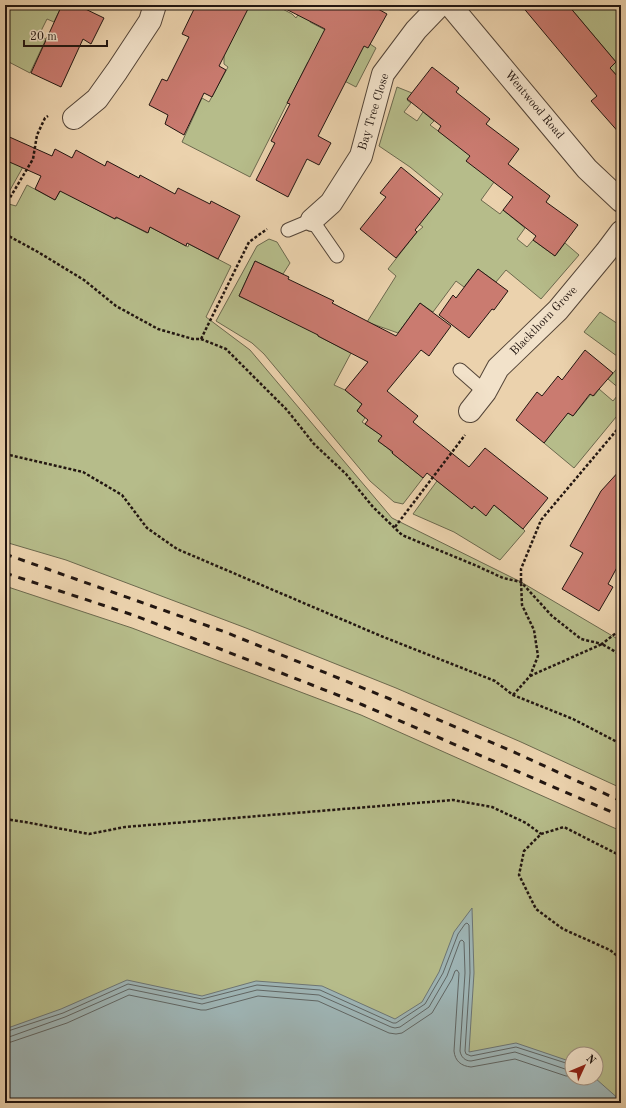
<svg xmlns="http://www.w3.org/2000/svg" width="626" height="1108" font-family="'Old Standard TT',serif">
<rect width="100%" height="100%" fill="#ebd2ad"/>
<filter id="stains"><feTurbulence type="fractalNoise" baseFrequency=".005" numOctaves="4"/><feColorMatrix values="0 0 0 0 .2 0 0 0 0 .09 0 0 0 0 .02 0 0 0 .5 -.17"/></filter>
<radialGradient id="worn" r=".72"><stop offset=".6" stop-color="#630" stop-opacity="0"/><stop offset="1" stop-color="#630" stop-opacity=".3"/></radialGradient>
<g fill="#b6bc8a" stroke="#6c694e" fill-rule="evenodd">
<polygon points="5,5 62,5 54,22 47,19 39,35 46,39 30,73 5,60"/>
<polygon points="192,5 275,5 292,14 296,18 304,5 316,9 310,22 331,33 370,44 376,48 356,87 308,62 250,177 182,142 202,98 209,102 228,67 224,64 224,55 212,15"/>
<polygon points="568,5 621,5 621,80 610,68 616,62"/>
<polygon points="397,87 412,93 407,100 411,103 404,112 417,121 423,112 434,121 430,125 471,155 494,182 481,200 500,214 503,210 525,228 517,239 527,247 533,240 555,256 565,243 579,255 541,299 506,270 496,282 478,269 464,287 456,281 433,312 420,303 398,333 367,322 396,276 388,269 417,232 423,227 419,224 443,194 410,167 379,146"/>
<polygon points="28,158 5,199 5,160 12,163"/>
<polygon points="27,185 55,200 62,188 81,198 80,201 115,219 118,218 147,233 150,227 188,247 189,244 231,266 206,317 250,350 392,518 521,582 621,641 621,788 521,742 396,688 246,628 66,560 5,542 5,203 16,206"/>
<polygon points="269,239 277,242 290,263 283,274 255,261 239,296 318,333 318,336 351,353 334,385 345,390 362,404 357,411 365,418 362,422 382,436 378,441 390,450 392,453 423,478 403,504 394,502 370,481 264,354 252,343 216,321 257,246"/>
<polygon points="600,312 621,326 621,359 584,332"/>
<polygon points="621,364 621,390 608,379"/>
<polygon points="599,389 613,401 621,391 621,411 574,468 544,443 566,414 568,413 573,416 591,394 594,396"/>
<polygon points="437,481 472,508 474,506 494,505 523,529 525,531 500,560 454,532 413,514"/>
<path d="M5,586L132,628L361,715L621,831V1103H5ZM572,1054H596V1078H572Z"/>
</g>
<polygon fill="#9eb5b6" stroke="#6c7574" points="472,908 474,973 469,1052 516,1043 572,1062 572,1078 595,1078 621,1101 621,1103 5,1103 5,1029 61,1009 127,980 202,996 256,981 322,986 395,1019 422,1002 439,972 454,932"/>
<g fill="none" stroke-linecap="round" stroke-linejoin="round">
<g stroke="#606664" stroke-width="1">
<polyline points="5,1032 63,1013 128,984 202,999 257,985 320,990 393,1023 396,1023 425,1004 443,973 458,934 465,924 467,923 469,925 470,973 465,1051 466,1054 471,1056 516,1047 572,1065"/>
<path d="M5,1037H9L65,1017L129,989L202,1004L257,990L319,995L391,1027L395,1028L400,1027L429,1007L447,976L460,941L462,940L464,942L465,973L460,1051C461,1057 465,1061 471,1061L515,1052L568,1070H572"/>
<path d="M5,1043L11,1042L67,1023L129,995L201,1010H206L258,996L318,1001L389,1033L396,1034L402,1033L432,1013L452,979L455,971L457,970L459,973L454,1051C455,1061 461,1066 471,1067L515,1059L566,1076H572"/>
</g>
</g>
<g fill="#ca7b70" stroke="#221611">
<polygon points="62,5 77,5 104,18 91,44 83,39 61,87 31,73"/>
<polygon points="196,5 250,5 219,66 226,70 212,97 204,93 184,135 165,124 168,115 149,105 162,79 167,81 189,37 182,34"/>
<polygon points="278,5 371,5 387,14 368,48 364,46 318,136 331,143 319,165 307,159 288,197 256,180 275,143 271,141 290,104 287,103 325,29"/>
<polygon points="521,5 568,5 616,62 610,68 618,77 621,75 621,135 591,101 597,96"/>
<polygon points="432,67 459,88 456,92 490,119 486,124 519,149 508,164 550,196 546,202 578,225 555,256 533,240 536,236 503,210 513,197 466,161 470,156 438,131 441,126 407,99"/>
<polygon points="5,135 52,156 55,149 72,158 76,150 105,166 107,161 139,178 140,175 175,194 178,188 210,204 211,201 240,216 218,259 187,243 186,246 150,227 148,233 116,217 115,219 60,191 55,200 35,189 41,176 5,160"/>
<polygon points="401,167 440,199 415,230 417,232 396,258 360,229 386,197 380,193"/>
<polygon points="255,261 289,277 288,279 334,301 332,303 396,336 420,303 451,326 429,356 421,350 387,391 418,416 413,422 469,467 485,448 548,498 523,529 494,505 486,516 474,506 472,509 427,473 423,478 392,453 393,452 378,441 382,436 365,424 368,420 357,411 362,404 345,390 368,362 318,336 318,335 239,296"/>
<polygon points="478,269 508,291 494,310 492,309 469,338 439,315 453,295 456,298"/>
<polygon points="585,350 613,373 593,396 590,394 573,416 568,413 544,443 516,420 537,392 542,396 558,376 562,380"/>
<polygon points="621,469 621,560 608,584 613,587 599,611 562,589 583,553 570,546 601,491"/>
</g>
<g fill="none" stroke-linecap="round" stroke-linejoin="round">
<defs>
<g id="lane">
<polyline points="288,230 312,220 337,256"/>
<polyline points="460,370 485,392"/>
</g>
<g id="street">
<polyline points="450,5 587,169 621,201"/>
<polyline points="74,118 97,99 117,71 150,21 155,5"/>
<polyline points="312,220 331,203 361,156 383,74 416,30 440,5"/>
<polyline points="470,411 485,392 498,368 558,310 606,252 621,232"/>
</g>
</defs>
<use href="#lane" stroke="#544538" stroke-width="15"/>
<use href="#street" stroke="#544538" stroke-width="24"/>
<g stroke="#221611" stroke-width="2.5" stroke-dasharray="3 2" stroke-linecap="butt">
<polyline points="5,206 33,159 37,135 45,118 48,116"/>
<polyline points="5,234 38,252 84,280 116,306 158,329 193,339 201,339 249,242 267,229"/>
<polyline points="201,339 226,349 287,410 314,444 346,474 373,507 402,535 477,566 503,578 521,582 552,616 581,639 602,644 621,629"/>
<polyline points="5,454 83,472 122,495 147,528 177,549 381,636 495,681 513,695 573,719 621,744"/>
<polyline points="395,527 465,435"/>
<polyline points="530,676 602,644 621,655"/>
<polyline points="513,695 530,676 538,656 534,630 522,605 521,582 521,569 541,520 621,425"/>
<polyline points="5,819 25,822 89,834 125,827 453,800 492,807 526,823 541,834"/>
<polyline points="621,856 564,827 541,834 524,851 519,875 536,909 563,929 610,950 621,959"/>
</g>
<use href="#lane" stroke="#f2e2ca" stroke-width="13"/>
<use href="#street" stroke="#f2e2ca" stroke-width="22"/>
<g stroke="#221611" stroke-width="3" stroke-dasharray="7 7" stroke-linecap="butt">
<polyline points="5,554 225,632 390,699 516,753 621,801"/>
<polyline points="5,573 136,616 363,705 621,816"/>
</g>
</g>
<g text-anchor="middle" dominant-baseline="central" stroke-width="4" stroke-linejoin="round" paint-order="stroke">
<g font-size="12" fill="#221611" stroke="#f2e2ca">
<text transform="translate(534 105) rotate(50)">Wentwood Road</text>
<text transform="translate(374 112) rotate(-73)">Bay Tree Close</text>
<text transform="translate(544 321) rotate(-46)">Blackthorn Grove</text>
</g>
</g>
<rect width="626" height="1108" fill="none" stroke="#ebd2ad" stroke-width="20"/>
<rect x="6" y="6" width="614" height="1096" fill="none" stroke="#221611" stroke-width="2"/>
<rect x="10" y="10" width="606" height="1088" fill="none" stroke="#221611"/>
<g transform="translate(584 1066) rotate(46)"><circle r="19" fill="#f2e2ca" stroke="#9f9080"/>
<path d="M0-3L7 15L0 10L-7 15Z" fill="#8f2418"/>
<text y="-6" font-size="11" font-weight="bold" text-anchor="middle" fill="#221611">N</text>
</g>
<path d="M24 40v6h83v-6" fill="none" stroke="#221611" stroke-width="2"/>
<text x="30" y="40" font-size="12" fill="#221611" stroke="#f2e2ca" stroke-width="3" paint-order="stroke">20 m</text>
<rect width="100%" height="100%" filter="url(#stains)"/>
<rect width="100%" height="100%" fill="url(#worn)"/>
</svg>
